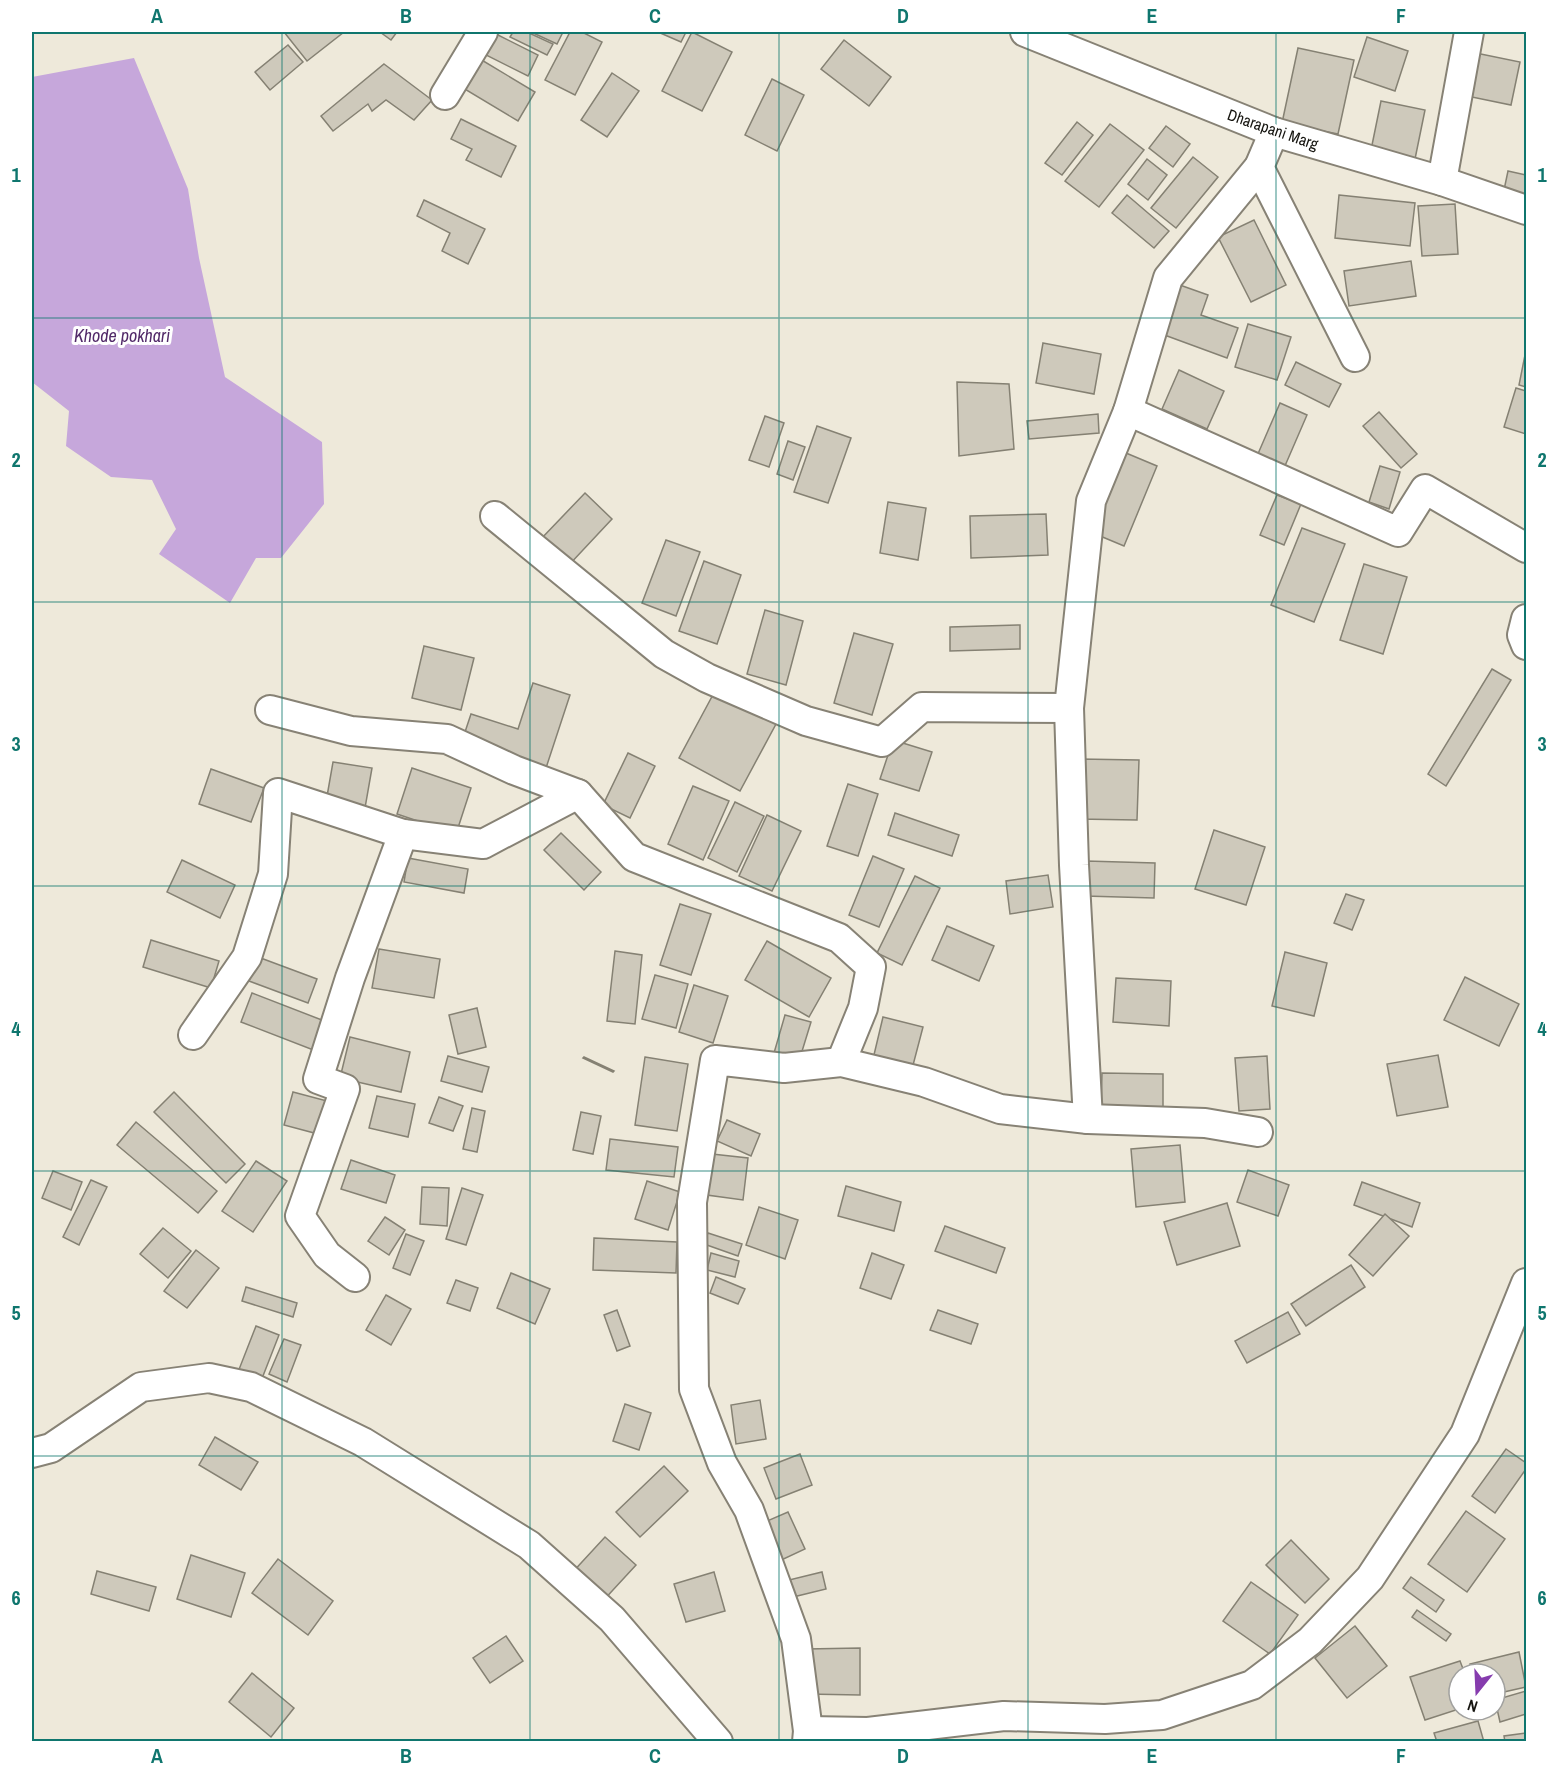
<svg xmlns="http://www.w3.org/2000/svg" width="1558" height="1773" font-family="'Archivo Narrow',sans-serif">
<rect width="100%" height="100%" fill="#eee9da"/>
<polygon fill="#c6a7db" points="134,58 188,189 199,258 225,377 322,442 324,504 281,558 256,558 230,603 159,554 176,529 152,480 111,477 66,446 69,411 32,382 32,77"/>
<g fill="#cec9bb" stroke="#858173" stroke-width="1.5">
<polygon points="284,32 344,32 307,61"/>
<polygon points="380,32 397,32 391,40"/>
<polygon points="513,32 527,32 553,44 547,55 510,37"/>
<polygon points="531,32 563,32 557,44"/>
<polygon points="570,32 582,32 602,42 575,95 545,80"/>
<polygon points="658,32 686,32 681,42"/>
<polygon points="692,32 732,52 702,111 662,91"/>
<polygon points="496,34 538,55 528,76 486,55"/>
<polygon points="1367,37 1408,51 1395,91 1354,77"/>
<polygon points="844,40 891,77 869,106 821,69"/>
<polygon points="288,45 303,62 270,90 255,72"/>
<polygon points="1298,48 1354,60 1338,134 1282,123"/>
<polygon points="1471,52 1520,62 1511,105 1462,95"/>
<polygon points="480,59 535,92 518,121 463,88"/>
<polygon points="384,64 432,100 414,120 386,100 372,111 368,104 333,131 321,116"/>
<polygon points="612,73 639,91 607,137 581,120"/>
<polygon points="772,79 804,95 777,151 745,135"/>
<polygon points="1381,101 1425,110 1415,159 1371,150"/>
<polygon points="461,119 516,146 501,177 466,160 472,149 451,139"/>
<polygon points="1077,122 1093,135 1062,175 1045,163"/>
<polygon points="1110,124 1144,150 1099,207 1065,181"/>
<polygon points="1166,126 1190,144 1173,167 1149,148"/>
<polygon points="1193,157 1218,177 1176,228 1151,208"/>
<polygon points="1147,159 1167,175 1148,200 1128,184"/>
<polygon points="1508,171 1526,175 1526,195 1504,190"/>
<polygon points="1127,195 1169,231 1154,248 1112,213"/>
<polygon points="1339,195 1415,203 1410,246 1335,238"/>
<polygon points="424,200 485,229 468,264 442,251 450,233 417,216"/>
<polygon points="1455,204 1458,254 1422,256 1418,206"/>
<polygon points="1254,220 1286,285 1251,302 1218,237"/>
<polygon points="1411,261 1416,296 1349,306 1344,271"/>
<polygon points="1177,284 1208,295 1201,315 1238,328 1227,358 1159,333"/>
<polygon points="1248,324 1291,337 1277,380 1235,367"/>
<polygon points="1043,343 1101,354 1094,394 1036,383"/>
<polygon points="1526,350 1526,387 1519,385"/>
<polygon points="1296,362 1341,384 1329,407 1285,385"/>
<polygon points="1179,370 1224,391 1207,429 1162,409"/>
<polygon points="957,382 1009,384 1014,449 959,456"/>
<polygon points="1516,388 1526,391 1526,434 1504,427"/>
<polygon points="1280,403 1307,415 1281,475 1254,463"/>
<polygon points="1379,412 1417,454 1401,468 1363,426"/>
<polygon points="1098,414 1099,433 1029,439 1027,421"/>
<polygon points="765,416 784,423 769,467 749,460"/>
<polygon points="817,426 851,438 828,503 794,492"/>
<polygon points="788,441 805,447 793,480 777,474"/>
<polygon points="1126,453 1157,466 1124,546 1093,533"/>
<polygon points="1380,466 1400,472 1389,509 1369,502"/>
<polygon points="585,493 612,519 568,566 540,540"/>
<polygon points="1277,495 1301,504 1284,545 1260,535"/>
<polygon points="888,502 926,508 918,560 880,553"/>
<polygon points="1046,514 1048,555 971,558 970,516"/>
<polygon points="1302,528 1345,544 1314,622 1271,605"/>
<polygon points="666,540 700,552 676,616 642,603"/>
<polygon points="704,561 741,575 717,644 679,631"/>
<polygon points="1364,564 1407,577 1383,654 1340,640"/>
<polygon points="765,610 803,621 786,685 747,674"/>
<polygon points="1020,625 1020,649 950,651 950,627"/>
<polygon points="854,633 893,644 872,715 834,703"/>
<polygon points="424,646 474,658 461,710 412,698"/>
<polygon points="1492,669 1511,680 1446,786 1428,774"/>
<polygon points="533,683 570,695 545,771 461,744 471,714 518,729"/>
<polygon points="715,691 776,724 740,791 679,758"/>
<polygon points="893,740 932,752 919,791 880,779"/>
<polygon points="628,753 655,766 630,818 603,805"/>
<polygon points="1079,759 1139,760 1137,820 1077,819"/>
<polygon points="333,762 372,768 365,808 326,802"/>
<polygon points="412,768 471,788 456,834 397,814"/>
<polygon points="211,769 264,788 251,822 199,804"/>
<polygon points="848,784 878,794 858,856 827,846"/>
<polygon points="693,786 729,801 703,860 668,844"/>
<polygon points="735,802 764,816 737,872 708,858"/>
<polygon points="895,813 959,835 952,856 888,835"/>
<polygon points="767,815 801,831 772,891 739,876"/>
<polygon points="1214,830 1265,847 1246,905 1195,889"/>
<polygon points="561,833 601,872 584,890 544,850"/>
<polygon points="873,856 904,869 879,927 849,915"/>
<polygon points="408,858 468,869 464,893 404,882"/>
<polygon points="182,860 235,885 220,918 167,892"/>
<polygon points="1086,861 1155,863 1154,898 1085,896"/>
<polygon points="1048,875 1053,907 1010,914 1006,881"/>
<polygon points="915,876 940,888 902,965 877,953"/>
<polygon points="1346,894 1364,900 1352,930 1334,923"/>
<polygon points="680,904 711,914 691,975 660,965"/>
<polygon points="947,926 994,946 979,981 932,960"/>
<polygon points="151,940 219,961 211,988 143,967"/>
<polygon points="767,941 831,978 809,1017 745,980"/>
<polygon points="379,949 440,959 434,998 372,988"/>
<polygon points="615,951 642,955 635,1024 607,1021"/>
<polygon points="1285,952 1327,963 1314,1016 1272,1006"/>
<polygon points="258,957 317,979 308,1003 249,981"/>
<polygon points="655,975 688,984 676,1028 642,1019"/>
<polygon points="1465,977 1519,1004 1499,1046 1444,1020"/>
<polygon points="1116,978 1171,981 1169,1026 1113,1022"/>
<polygon points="694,985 728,996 713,1043 679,1032"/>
<polygon points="252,993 327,1022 316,1051 241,1022"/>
<polygon points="477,1008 486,1047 458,1054 449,1015"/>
<polygon points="785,1015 811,1022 799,1061 774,1053"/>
<polygon points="883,1017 923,1027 912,1069 873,1059"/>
<polygon points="350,1037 410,1052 401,1092 340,1078"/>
<polygon points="1438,1055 1448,1107 1397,1116 1387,1064"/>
<polygon points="448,1056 489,1067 482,1092 441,1081"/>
<polygon points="1267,1056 1270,1109 1239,1111 1235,1058"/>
<polygon points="584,1057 614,1071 613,1072 583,1058"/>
<polygon points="645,1057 688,1064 677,1131 635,1125"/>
<polygon points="1102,1073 1163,1074 1163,1111 1101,1110"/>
<polygon points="174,1092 245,1164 226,1183 154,1112"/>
<polygon points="293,1092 327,1101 318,1134 284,1125"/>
<polygon points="377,1096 415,1104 408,1137 369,1128"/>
<polygon points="439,1097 463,1106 453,1131 429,1123"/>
<polygon points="472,1108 485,1111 477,1152 463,1149"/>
<polygon points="581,1112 601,1116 593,1154 573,1150"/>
<polygon points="727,1120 760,1134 751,1156 717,1141"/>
<polygon points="136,1122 217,1191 198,1213 117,1145"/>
<polygon points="610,1139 678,1147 674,1177 606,1170"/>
<polygon points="1180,1145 1185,1202 1136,1207 1131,1149"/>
<polygon points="712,1154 748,1158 743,1200 707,1195"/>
<polygon points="351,1160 395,1175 386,1203 341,1189"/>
<polygon points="256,1161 287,1181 253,1232 222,1211"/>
<polygon points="1248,1170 1289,1185 1278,1216 1237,1202"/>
<polygon points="53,1171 82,1182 71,1210 42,1198"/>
<polygon points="91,1180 107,1187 79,1245 63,1237"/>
<polygon points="647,1181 680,1192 668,1230 635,1219"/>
<polygon points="1362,1182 1420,1203 1412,1227 1354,1205"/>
<polygon points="846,1186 901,1202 894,1231 838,1216"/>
<polygon points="422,1187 449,1188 447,1226 420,1224"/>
<polygon points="462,1188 483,1195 466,1245 446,1239"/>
<polygon points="1227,1203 1240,1246 1177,1265 1164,1222"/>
<polygon points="759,1207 798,1220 785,1259 746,1245"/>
<polygon points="1385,1214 1409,1236 1373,1276 1349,1255"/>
<polygon points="385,1217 405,1230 389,1255 368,1241"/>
<polygon points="945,1226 1005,1248 996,1273 935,1251"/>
<polygon points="163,1228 191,1251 168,1278 140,1254"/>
<polygon points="708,1233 742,1244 738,1256 704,1244"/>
<polygon points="406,1234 424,1241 410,1275 393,1268"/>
<polygon points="594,1238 677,1242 676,1273 593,1270"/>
<polygon points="196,1250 219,1268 187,1308 164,1291"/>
<polygon points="711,1253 739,1261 735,1277 707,1270"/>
<polygon points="872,1253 904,1265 891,1299 860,1288"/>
<polygon points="1351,1265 1365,1287 1306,1326 1291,1304"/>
<polygon points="511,1273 550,1289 535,1324 497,1308"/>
<polygon points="716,1277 745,1289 738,1304 710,1293"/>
<polygon points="456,1280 478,1288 470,1311 447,1303"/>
<polygon points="246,1287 297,1303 293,1317 242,1301"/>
<polygon points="386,1295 411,1309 391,1345 366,1330"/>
<polygon points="617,1310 630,1346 617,1351 604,1315"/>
<polygon points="938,1310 978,1324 971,1344 930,1330"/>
<polygon points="1288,1312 1300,1334 1247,1363 1235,1341"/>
<polygon points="256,1326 279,1335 261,1381 238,1372"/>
<polygon points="284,1339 301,1345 287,1382 269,1374"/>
<polygon points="760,1400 766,1439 736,1444 731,1405"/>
<polygon points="625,1404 651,1413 639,1450 613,1441"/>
<polygon points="215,1437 258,1462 241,1490 199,1465"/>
<polygon points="1506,1449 1526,1463 1526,1469 1495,1513 1472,1496"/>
<polygon points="800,1454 812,1485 776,1499 764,1468"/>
<polygon points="664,1466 688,1491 640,1537 616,1512"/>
<polygon points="1466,1511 1505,1539 1467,1592 1428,1564"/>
<polygon points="788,1512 805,1549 775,1563 758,1525"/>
<polygon points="605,1537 636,1565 601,1603 570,1575"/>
<polygon points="1291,1540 1329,1579 1305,1603 1266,1565"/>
<polygon points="191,1555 245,1573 231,1617 177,1599"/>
<polygon points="278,1559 333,1601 308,1635 252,1593"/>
<polygon points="97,1571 156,1587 149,1611 91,1594"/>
<polygon points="714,1572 725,1611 686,1622 674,1584"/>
<polygon points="822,1572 826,1589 793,1597 789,1580"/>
<polygon points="1411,1577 1444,1600 1436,1612 1403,1588"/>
<polygon points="1251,1582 1298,1615 1270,1654 1223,1621"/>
<polygon points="1417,1610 1451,1634 1446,1641 1412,1617"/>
<polygon points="1355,1626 1387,1666 1347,1698 1315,1658"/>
<polygon points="506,1636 523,1661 490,1683 473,1658"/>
<polygon points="860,1648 860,1695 806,1694 806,1649"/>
<polygon points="1519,1652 1526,1687 1495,1694 1495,1674 1473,1674 1470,1664"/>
<polygon points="1460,1661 1465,1674 1459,1674 1459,1709 1425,1720 1410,1677"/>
<polygon points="252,1673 294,1708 271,1737 229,1702"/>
<polygon points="1526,1691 1526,1714 1500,1722 1495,1700"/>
<polygon points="1478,1721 1484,1742 1437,1742 1434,1733"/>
<polygon points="1526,1733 1526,1742 1505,1742 1504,1736"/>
</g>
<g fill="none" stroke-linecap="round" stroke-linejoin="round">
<defs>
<g id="street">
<polyline points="1025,32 1274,132 1442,181 1526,210"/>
<polyline points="445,95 483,32"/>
<polyline points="1259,167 1355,357"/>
<polyline points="1442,181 1469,32"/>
<polyline points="1128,411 1398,532 1425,489 1526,548"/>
<polyline points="495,516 664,654 707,678 806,721 882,742 922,707 1069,708"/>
<polyline points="1526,619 1522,635 1526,645"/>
<polyline points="270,710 351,731 447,739 514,770 578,794 634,857 839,938 871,967 863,1008 841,1062"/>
<polyline points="193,1035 247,957 273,874 278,793 403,834 483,844 578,794"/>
<polyline points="1088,1119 1074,865 1069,708 1091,501 1128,411 1168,278 1259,167 1274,132"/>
<polyline points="355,1277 327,1255 300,1216 345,1089 318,1079 350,978 403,834"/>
<polyline points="32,1453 51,1448 141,1387 209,1378 251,1387 363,1442 529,1545 612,1619 718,1742"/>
<polyline points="808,1731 868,1732 1004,1716 1105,1719 1162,1715 1252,1685 1310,1641 1370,1578 1465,1434 1526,1283"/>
<polyline points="807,1742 808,1731 796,1639 749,1510 722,1463 694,1389 692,1202 715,1060 784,1068 841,1062 924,1082 1000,1109 1088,1119 1205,1123 1258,1132"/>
</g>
</defs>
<use href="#street" stroke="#878275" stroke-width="32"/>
<use href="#street" stroke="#fff" stroke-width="28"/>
</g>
<path fill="none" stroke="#0f766e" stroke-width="1.5" stroke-opacity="0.55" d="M282,32V1742M530,32V1742M779,32V1742M1028,32V1742M1276,32V1742M32,318H1526M32,602H1526M32,886H1526M32,1171H1526M32,1456H1526"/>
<g text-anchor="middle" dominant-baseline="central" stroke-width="6" stroke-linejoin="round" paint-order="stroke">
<g font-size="16" fill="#15140f" stroke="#fff">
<text transform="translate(1273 129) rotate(19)">Dharapani Marg</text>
</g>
<g font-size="18" font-style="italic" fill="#522a69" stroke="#fff">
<text x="122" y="335">Khode pokhari</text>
</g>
</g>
<rect width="1558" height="1773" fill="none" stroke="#ffffff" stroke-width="66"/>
<g transform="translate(1477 1692) rotate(198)"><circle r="28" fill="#ffffff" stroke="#a1a19f" stroke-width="1.5"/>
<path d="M0-4.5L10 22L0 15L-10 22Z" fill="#863cae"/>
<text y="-9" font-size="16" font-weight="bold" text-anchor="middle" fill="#15140f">N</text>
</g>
<rect x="33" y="33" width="1492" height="1707" fill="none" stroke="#0f766e" stroke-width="2"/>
<g font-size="20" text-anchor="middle" font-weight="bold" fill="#0f766e">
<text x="157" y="23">A</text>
<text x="406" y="23">B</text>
<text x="655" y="23">C</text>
<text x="903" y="23">D</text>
<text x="1152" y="23">E</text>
<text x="1401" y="23">F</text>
<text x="16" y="182">1</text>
<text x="1542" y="182">1</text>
<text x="16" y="467">2</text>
<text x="1542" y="467">2</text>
<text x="16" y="751">3</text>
<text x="1542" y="751">3</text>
<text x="16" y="1036">4</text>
<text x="1542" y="1036">4</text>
<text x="16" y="1320">5</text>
<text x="1542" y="1320">5</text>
<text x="16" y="1605">6</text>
<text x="1542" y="1605">6</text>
<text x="157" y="1763">A</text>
<text x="406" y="1763">B</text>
<text x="655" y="1763">C</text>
<text x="903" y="1763">D</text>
<text x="1152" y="1763">E</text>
<text x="1401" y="1763">F</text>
</g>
</svg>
